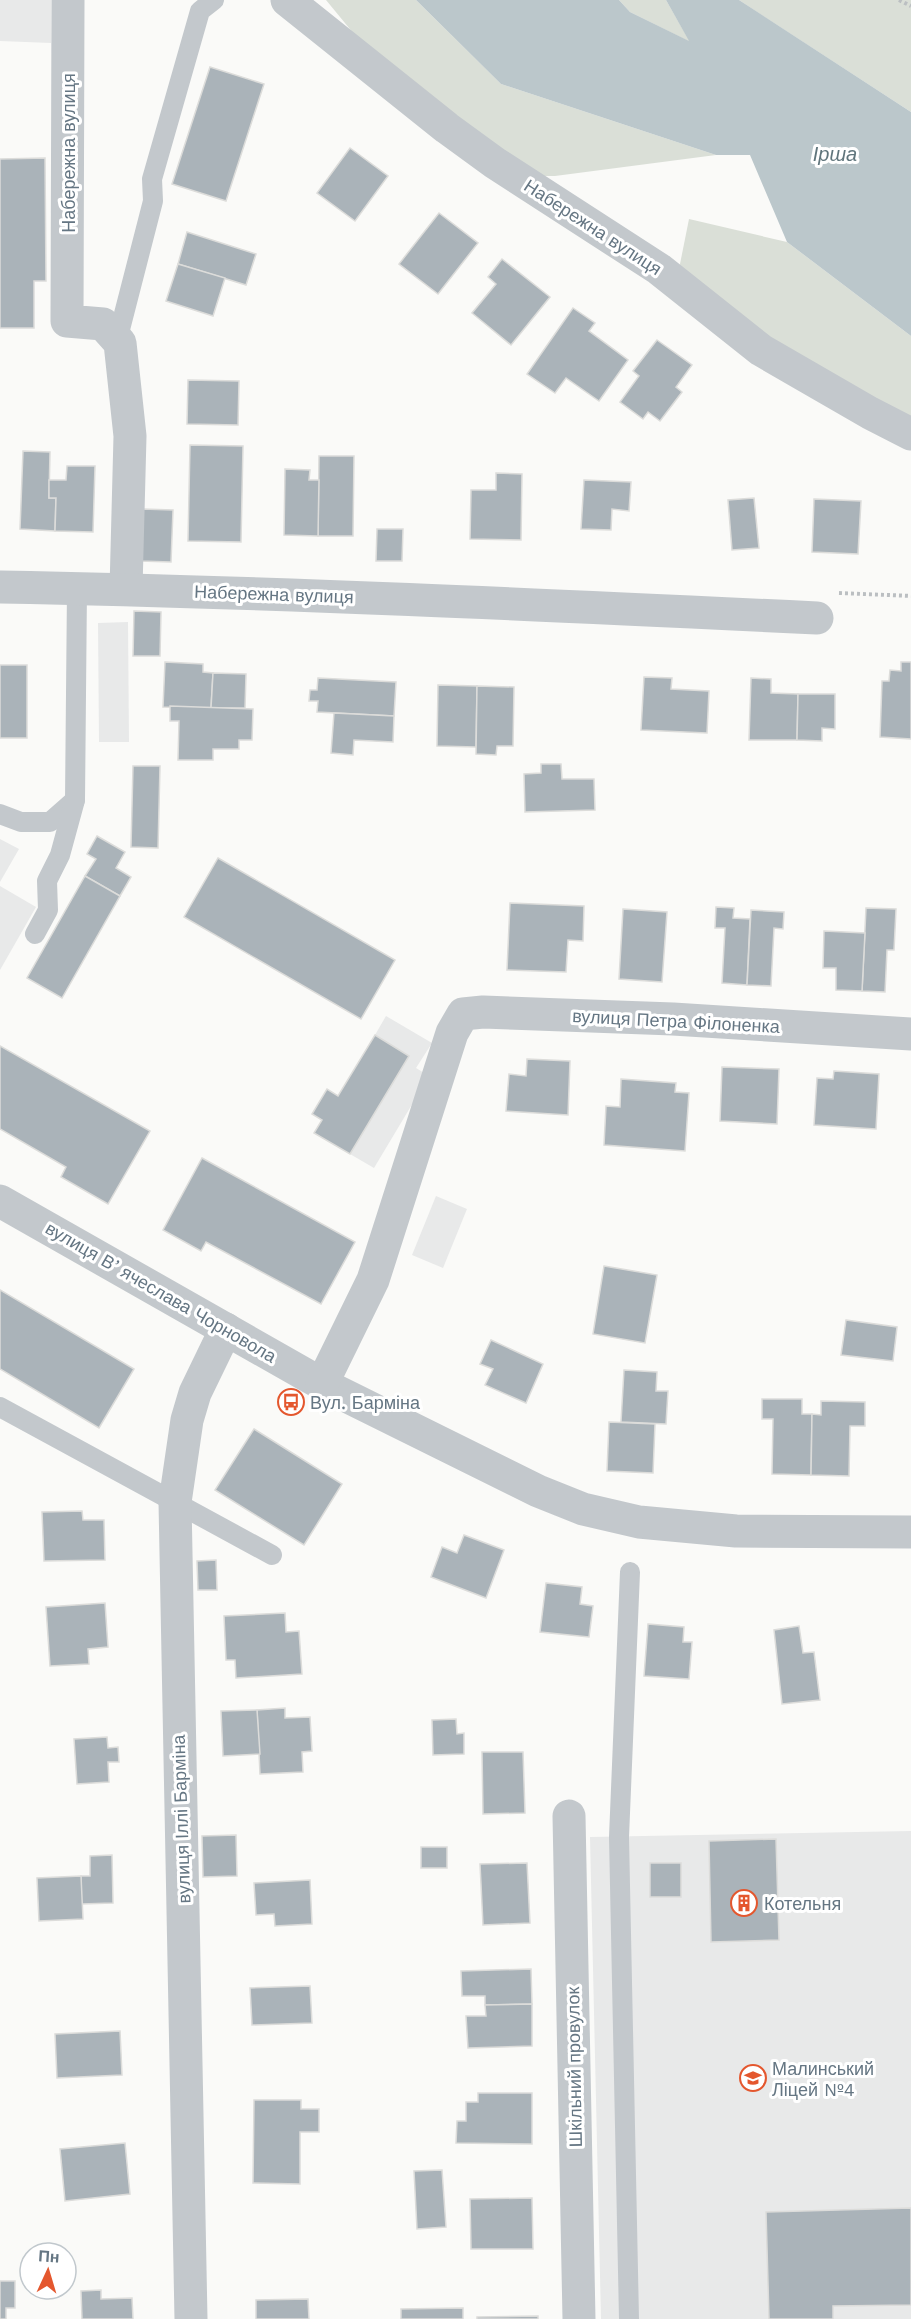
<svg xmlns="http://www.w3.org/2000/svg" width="911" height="2319" font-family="'Work Sans',sans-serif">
<rect width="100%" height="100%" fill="#fafaf8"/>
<g fill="#e8e9e9">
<polygon points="0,0 51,0 51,43 0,41"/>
<polygon points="128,622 129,742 99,742 98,623"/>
<polygon points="0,839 19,849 0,882"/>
<polygon points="0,886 36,907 0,970"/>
<polygon points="386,1016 432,1043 416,1068 429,1076 374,1168 350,1154 409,1056 375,1035"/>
<polygon points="436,1196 467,1209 443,1268 412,1255"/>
<polygon points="911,1831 911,2319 601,2319 590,1837"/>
</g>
<g fill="#dadfd7">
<polygon points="326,0 416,0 501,84 716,155 555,176 536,176 368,51"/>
<polygon points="619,0 666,0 690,42 630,12"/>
<polygon points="739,0 911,0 911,112 757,12"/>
<polygon points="689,219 787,242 911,336 911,438 677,279"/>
</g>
<polygon fill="#bbc7cb" points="416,0 619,0 630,12 689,41 666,0 739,0 911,112 911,336 787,242 750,155 716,155 501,84"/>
<g fill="#aab3b9" stroke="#dcdcda" stroke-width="1.5">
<polygon points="210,67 264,84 226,201 172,184"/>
<polygon points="350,148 388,176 355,221 317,193"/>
<polygon points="45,158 46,281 34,281 34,328 0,328 0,159"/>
<polygon points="439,213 478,243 438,294 399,264"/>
<polygon points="187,232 256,254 246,285 178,264"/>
<polygon points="502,259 550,297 511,345 472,313 496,284 488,277"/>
<polygon points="178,264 225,278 213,316 166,301"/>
<polygon points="573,308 595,323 589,331 628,360 599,401 566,378 555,393 527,374"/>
<polygon points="657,340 692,365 676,387 682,392 660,421 648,412 643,419 620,402 639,376 633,371"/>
<polygon points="188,380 239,381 238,425 187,424"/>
<polygon points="190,445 243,446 241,542 188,541"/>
<polygon points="23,451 50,452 49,498 56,498 55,531 20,529"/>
<polygon points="319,456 354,456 353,536 318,536"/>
<polygon points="67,466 95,466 93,532 55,531 56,498 49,498 49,480 66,480"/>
<polygon points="285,469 310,470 309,480 319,480 318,536 284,535"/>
<polygon points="496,473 522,474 521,540 470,539 471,490 496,490"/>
<polygon points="584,480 631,482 629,511 612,509 611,530 581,529"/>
<polygon points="754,498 759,548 732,550 728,500"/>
<polygon points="814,499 861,501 858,554 812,552"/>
<polygon points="142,509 173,510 171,562 140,561"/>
<polygon points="377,529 403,529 402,561 376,561"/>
<polygon points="134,611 161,612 160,656 133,656"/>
<polygon points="165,662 203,664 203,672 213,673 211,708 163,707"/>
<polygon points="901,662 911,662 911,739 880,737 882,681 889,681 890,670 901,671"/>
<rect x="0" y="665" width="27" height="73"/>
<polygon points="213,673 246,674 245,708 211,708"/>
<polygon points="644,677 672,678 671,689 709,691 707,733 641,730"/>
<polygon points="318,678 396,682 394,716 317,712 318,701 309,701 310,690 317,690"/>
<polygon points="751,678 771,679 771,693 798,694 797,740 749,740"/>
<polygon points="438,685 477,686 476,747 437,746"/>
<polygon points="477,686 514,687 513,746 497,746 496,755 476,754"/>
<polygon points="798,694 835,694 835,729 822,728 822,741 797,740"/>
<polygon points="170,706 253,709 252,740 239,740 239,749 213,749 213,760 178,760 179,721 170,721"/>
<polygon points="334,713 394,716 393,742 354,740 353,755 331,753"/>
<polygon points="541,764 561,764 562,779 594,779 595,810 525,812 524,774 541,773"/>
<polygon points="133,766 160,766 158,848 131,847"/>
<polygon points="97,836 125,852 116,868 131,877 120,896 85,876 96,859 87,854"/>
<polygon points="218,858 395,960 361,1019 184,917"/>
<polygon points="85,876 120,896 62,998 27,978"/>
<polygon points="510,903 584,906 583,941 568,940 566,972 507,970"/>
<polygon points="716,907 734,908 733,918 750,919 747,985 722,983 725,928 715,928"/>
<polygon points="866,908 896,909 894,950 887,950 885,992 862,991"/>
<polygon points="623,909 667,912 662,982 619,979"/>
<polygon points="751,910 784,912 783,929 774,928 771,986 747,985"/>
<polygon points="824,931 865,933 862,991 836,990 836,968 823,968"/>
<polygon points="375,1035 409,1056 350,1154 314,1133 322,1120 312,1114 327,1089 338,1096"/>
<polygon points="0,1046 150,1131 108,1204 61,1177 66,1167 0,1129"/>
<polygon points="527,1059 570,1061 568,1115 506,1111 509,1074 526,1076"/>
<polygon points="722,1067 779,1069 777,1124 720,1121"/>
<polygon points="834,1071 879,1074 876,1129 814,1125 817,1078 833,1079"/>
<polygon points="621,1079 676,1083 675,1092 689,1093 685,1151 604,1145 606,1106 620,1107"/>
<polygon points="202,1158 355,1242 321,1304 206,1242 201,1251 163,1230"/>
<polygon points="604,1266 657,1275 645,1343 593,1334"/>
<polygon points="0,1290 134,1369 99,1428 0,1369"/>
<polygon points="846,1320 897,1327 893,1361 841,1355"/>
<polygon points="491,1340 543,1364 526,1403 485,1385 493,1369 480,1364"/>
<polygon points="624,1370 657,1372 656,1391 668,1391 666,1424 621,1422"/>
<polygon points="762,1399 802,1399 802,1414 812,1414 811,1475 772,1474 773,1419 762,1419"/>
<polygon points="821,1401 865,1402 865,1426 850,1426 849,1476 811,1475 812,1414 821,1415"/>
<polygon points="609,1422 655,1424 653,1473 607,1471"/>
<polygon points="254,1429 342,1484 304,1545 215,1490"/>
<polygon points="82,1511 83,1520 104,1520 105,1560 44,1561 42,1512"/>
<polygon points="464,1535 504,1550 486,1598 431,1577 442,1547 457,1553"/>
<polygon points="216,1560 217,1590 198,1590 197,1561"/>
<polygon points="546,1583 582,1587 580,1604 593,1606 589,1637 540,1632"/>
<polygon points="105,1603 108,1647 88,1649 89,1664 50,1666 46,1607"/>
<polygon points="285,1613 286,1632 299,1631 302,1674 236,1678 235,1660 226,1660 224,1616"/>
<polygon points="648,1624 684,1627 683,1642 692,1642 689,1679 644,1676"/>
<polygon points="799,1626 803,1653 814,1652 820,1700 782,1704 774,1630"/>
<polygon points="285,1708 285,1718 310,1717 312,1751 302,1752 303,1772 260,1774 257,1710"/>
<polygon points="257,1710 260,1754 223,1756 221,1711"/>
<polygon points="456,1719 457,1734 464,1733 464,1754 433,1755 432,1720"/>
<polygon points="107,1737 108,1748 118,1747 119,1762 108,1762 109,1782 77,1784 74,1739"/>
<polygon points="482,1752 523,1752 525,1813 483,1814"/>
<polygon points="236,1835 237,1876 203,1877 202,1836"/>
<polygon points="776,1839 779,1940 711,1942 709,1841"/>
<rect x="421" y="1847" width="26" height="21"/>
<polygon points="112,1855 113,1903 81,1904 81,1876 90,1876 90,1856"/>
<polygon points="527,1863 530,1923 483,1925 480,1864"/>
<rect x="650" y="1863" width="31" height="34"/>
<polygon points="81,1876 83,1919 39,1921 37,1878"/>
<polygon points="310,1880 312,1924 275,1926 274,1914 256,1915 254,1883"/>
<polygon points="531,1969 532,2004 485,2005 485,1996 462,1996 461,1971"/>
<polygon points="310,1986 312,2023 252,2025 250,1988"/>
<polygon points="532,2004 532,2046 468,2048 466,2016 486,2016 485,2005"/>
<polygon points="120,2031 122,2075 57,2078 55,2034"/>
<polygon points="478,2093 532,2093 532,2144 456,2143 457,2121 466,2121 466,2102 478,2102"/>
<polygon points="254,2100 301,2100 301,2109 319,2109 319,2132 300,2132 300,2184 253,2183"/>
<polygon points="125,2143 130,2194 65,2201 60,2149"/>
<polygon points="442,2170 446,2227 417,2229 414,2171"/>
<polygon points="532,2198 533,2249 471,2249 470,2199"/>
<polygon points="911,2208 911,2305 833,2306 833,2319 769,2319 766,2212"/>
<polygon points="0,2281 15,2281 15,2308 6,2308 6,2319 0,2319"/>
<polygon points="101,2290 101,2299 132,2298 133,2319 82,2319 81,2291"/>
<polygon points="308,2299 309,2319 256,2319 256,2300"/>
<polygon points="463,2308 463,2319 401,2319 401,2309"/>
<polygon points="538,2316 538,2319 477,2319 477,2317"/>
</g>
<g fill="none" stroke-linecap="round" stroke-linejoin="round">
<g stroke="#bbbfc2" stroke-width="4" stroke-dasharray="3 3" stroke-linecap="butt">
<polyline points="899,0 911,6"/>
<polyline points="839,593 911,596"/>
</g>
<g stroke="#c3c8cc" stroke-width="20">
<polyline points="117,341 153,201 152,179 200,11 214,0"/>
<polyline points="0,814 21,822 50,822 75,800"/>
<polyline points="35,934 48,910 47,881 60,855 75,800 77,588"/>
<polyline points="0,1407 272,1555"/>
<polyline points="629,2319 619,1837 630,1572"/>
</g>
<g stroke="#c3c8cc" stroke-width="33">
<polyline points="68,0 67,321 103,324 120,343 130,436 126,589"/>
<polyline points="287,0 447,128 495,163 659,269 761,350 870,413 911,434"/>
<path d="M0,587C273,592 545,605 817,618"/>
<polyline points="0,1201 322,1384 538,1491 583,1509 639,1522 736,1531 911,1532"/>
<polyline points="322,1384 373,1280 452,1033 463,1014 483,1012 673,1019 911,1034"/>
<polyline points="569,1816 579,2319"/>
<polyline points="191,2319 175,1502 187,1420 195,1393 226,1329"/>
</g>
</g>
<defs>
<symbol id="bus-ring" viewBox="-11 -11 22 22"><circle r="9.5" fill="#fff" stroke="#e4572e" stroke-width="1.5"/><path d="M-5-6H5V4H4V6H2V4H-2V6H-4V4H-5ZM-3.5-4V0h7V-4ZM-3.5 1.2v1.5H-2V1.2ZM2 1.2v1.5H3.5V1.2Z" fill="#e4572e"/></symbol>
<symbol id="building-ring" viewBox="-11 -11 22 22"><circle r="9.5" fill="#fff" stroke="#e4572e" stroke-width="1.5"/><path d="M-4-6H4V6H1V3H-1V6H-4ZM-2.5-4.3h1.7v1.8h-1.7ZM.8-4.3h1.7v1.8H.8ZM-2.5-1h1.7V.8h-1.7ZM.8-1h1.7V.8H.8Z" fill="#e4572e"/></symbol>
<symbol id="school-ring" viewBox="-11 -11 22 22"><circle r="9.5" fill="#fff" stroke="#e4572e" stroke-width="1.5"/><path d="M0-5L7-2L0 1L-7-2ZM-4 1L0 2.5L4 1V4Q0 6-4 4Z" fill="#e4572e"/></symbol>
</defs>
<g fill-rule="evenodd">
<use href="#bus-ring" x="276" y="1387" width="30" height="30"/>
<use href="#building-ring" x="729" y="1888" width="30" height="30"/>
<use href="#school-ring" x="738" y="2063" width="30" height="30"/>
</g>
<g text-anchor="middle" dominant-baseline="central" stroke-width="6" stroke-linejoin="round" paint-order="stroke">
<g font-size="18" fill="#657683" stroke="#fff">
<text transform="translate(68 153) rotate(-90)">Набережна вулиця</text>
<text transform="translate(593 227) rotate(33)">Набережна вулиця</text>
<text transform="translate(274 594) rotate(2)">Набережна вулиця</text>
<text transform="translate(676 1021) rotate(3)">вулиця Петра Філоненка</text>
<text transform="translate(161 1292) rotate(30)">вулиця Вʼячеслава Чорновола</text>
<text transform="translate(181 1819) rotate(-92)">вулиця Іллі Барміна</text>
<text transform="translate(574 2067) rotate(-91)">Шкільний провулок</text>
</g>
<g font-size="18" fill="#657683" stroke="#fff" text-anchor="start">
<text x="310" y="1402">Вул. Барміна</text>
<text x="764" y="1903">Котельня</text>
<text x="772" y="2068">Малинський<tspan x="772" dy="21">Ліцей №4</tspan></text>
</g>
<g font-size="20" font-style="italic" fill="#60757c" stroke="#fff">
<text x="835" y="154">Ірша</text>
</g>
</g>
<g transform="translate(48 2271) rotate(4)"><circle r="28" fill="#ffffff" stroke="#c1c8cd" stroke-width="1.5"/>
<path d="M0-4.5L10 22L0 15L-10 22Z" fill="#e4572e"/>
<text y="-9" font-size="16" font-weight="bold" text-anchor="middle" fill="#657683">Пн</text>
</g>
</svg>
